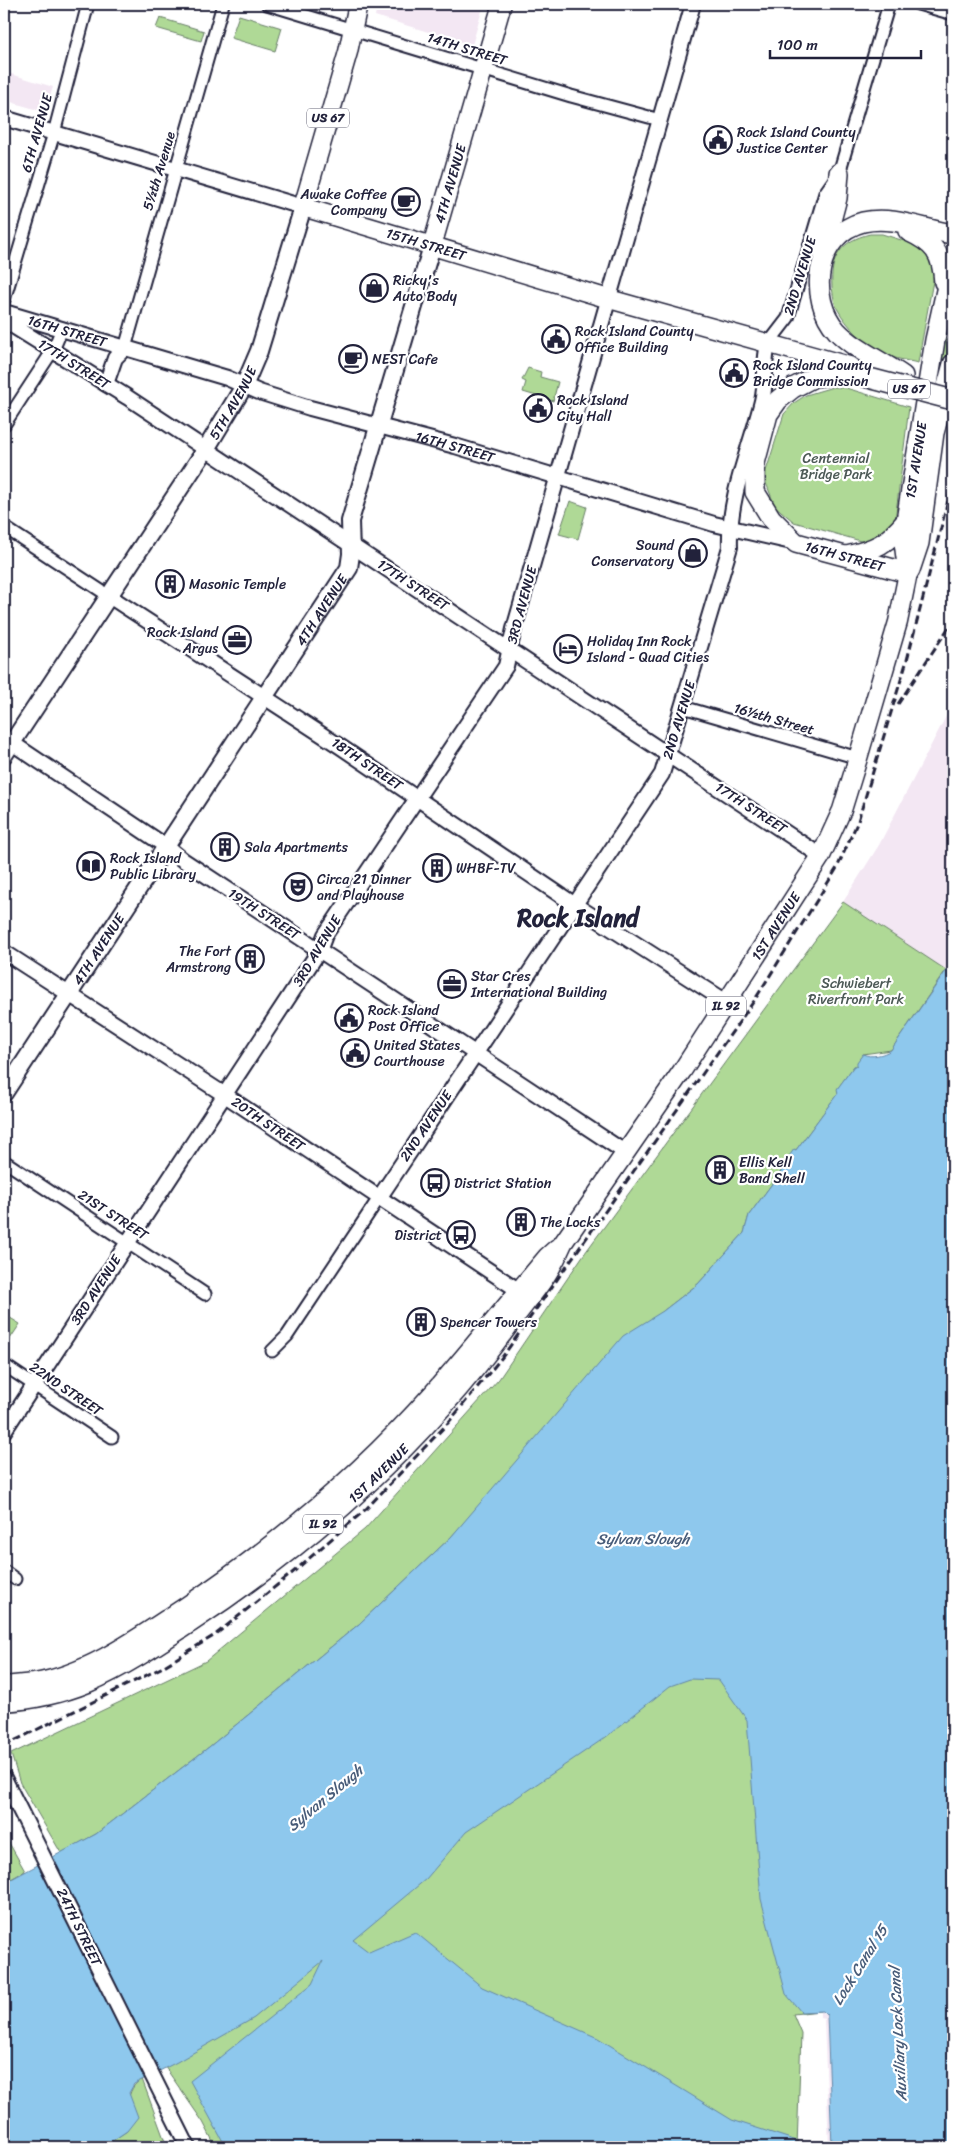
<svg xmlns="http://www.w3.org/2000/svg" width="957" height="2151" font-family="Sriracha,sans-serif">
<rect width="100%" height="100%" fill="#fff"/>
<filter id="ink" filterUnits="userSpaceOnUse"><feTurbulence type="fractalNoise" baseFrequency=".02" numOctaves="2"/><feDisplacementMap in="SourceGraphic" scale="10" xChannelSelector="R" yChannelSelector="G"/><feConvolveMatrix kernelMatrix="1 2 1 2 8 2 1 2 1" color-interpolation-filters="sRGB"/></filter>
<g filter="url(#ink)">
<g fill="#f3e7f3">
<polygon points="377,4 484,4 472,45 375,16"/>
<polygon points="8,73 53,87 45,112 4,100 4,87"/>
<polygon points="953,703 953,961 946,970 843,902 879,845"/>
<polygon points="820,2011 827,2015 832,2147 829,2147 824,2019 820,2018"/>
</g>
<g fill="#afd996" stroke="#687e68">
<polygon points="239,15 282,28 275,51 231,38"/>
<polygon points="160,18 204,31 201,41 156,28"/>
<path d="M870,234H882L917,245L926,251L935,270L918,363C906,360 888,358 877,351C862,340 847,326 838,310C834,304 833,294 832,287C830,258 840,241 870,234Z"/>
<polygon points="953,299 953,349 945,372 938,370"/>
<polygon points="528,368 541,372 540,377 558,382 553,401 523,392 526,382 522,380"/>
<polygon points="833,387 846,388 909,407 895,521 882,537 864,542 794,522 775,506 766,483 766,471 784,414 794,403 806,395"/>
<polygon points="570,501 587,507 578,539 559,534"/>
<polygon points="843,902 946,970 891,1050 863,1054 857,1066 854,1066 838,1088 838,1093 796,1150 795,1149 788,1162 749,1215 744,1233 698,1284 663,1311 451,1537 359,1624 209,1747 96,1834 61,1853 20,1783 11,1754 206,1661 365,1529 499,1379 582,1257"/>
<polygon points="7,1316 20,1324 4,1348 4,1321"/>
<polygon points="752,1646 820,2011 793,2014 801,2033 797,2147 218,2130 226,2147 216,2147 203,2122 165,2067 612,1706"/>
<polygon points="4,1834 25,1871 4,1883"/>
<path d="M142,2079L167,2147H103L127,2131C128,2112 124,2089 142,2079Z"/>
</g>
<path fill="#8ec8ed" stroke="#6386a6" d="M953,961V2147H832L827,2015L823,2011L801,2012L786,1994L761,1899L747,1720L719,1680L690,1679L670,1686L606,1737L466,1832L426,1879L353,1940L369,1952L415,1932L482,1987L598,2038L732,2120L797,2141V2147H226L190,2081L312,1984L323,1961L254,2018L177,2062L134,2084L129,2093L138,2117L127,2131L103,2147H4V1883L96,1834L209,1747L359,1624L451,1537L623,1336L663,1311L698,1284L744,1233L749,1215L788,1162L786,1161L794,1149L796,1150L838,1093L837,1089L854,1066H857V1062L863,1054C870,1058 884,1055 891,1050Z"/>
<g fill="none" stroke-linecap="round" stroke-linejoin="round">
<defs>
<g id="minor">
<polyline points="267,4 571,96 660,120"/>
<polyline points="918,4 953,14"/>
<polyline points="4,300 54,133 88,4"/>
<polyline points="768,344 788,318 825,193 839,173 889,4"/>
<polyline points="125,348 223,4"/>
<polyline points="4,425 53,350 62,329"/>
<polyline points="4,527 109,596"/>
<polyline points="683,707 858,758"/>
<polyline points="4,1161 205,1294"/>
<polyline points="272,1351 287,1336 379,1198"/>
<polyline points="4,1365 112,1437"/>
<polyline points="4,1571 15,1579"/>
</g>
<g id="tertiary">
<polyline points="4,118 303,207"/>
<path id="s1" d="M4,312L227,378L259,392L310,408L455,446L714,524L796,543"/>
<polyline points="4,316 10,324 127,397 821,856"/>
<polyline points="106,384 115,358 125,348"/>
<polyline points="109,596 341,747 575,905 728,1003"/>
<polyline points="12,743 167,847 183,860 626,1153"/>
<polyline points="4,952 225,1095 527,1296"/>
<path d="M379,1198L662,774L730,547C728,496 750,450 762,401C767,382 763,363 768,344"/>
<polyline points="4,1431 319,951 325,935 506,666 514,629 693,4"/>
<polyline points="4,1778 188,2147"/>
</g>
<g id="secondary">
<path id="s2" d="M4,755L206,449L244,386L259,351L303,207"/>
<path id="s3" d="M4,1093L349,568L351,554L350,521L432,246"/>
</g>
<g id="primary">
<path id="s4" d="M358,4L348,52L303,207L609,299L849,366L857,372"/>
<path id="s5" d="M432,246L502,4"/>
<path d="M4,1686C14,1685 24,1684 34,1683C89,1674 139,1637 185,1607C276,1546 360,1475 433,1393C472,1349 509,1302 547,1257L557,1248"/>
<path id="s6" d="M4,1702C32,1700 61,1694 88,1683C125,1667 159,1644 192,1622C314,1542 426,1440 512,1321C533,1293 549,1277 563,1243L682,1071L821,856L842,810L858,758L898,622L908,573"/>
</g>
<g id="trunk">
<path d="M908,231C934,243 942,253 944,282"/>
<polyline points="823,251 837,198 839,173"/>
<path d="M903,376C882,361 855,350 837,331C807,298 815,234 863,222C893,215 924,230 953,234"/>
<path id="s7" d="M865,377L857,372L814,377L793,388L778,400L768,414L755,463V492L771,518L796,543L908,573"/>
<path d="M847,556C876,549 887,544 906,521"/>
<polyline points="910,570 919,543 934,433 953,364"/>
<path id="s8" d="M908,573L904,542L906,521L935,340L953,259"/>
</g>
</defs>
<use href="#minor" stroke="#22223b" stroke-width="15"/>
<use href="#tertiary" stroke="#22223b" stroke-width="18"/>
<use href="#secondary" stroke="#22223b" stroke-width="20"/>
<use href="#primary" stroke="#22223b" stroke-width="21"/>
<use href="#trunk" stroke="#22223b" stroke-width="22"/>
<use href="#minor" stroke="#fff" stroke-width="11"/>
<use href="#tertiary" stroke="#fff" stroke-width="14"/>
<use href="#secondary" stroke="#fff" stroke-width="16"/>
<use href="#primary" stroke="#fff" stroke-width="18"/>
<use href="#trunk" stroke="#fff" stroke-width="19"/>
<g stroke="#22223b" stroke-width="3" stroke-dasharray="8 4" stroke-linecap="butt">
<polyline points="898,704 953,621"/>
<polyline points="4,1746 161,1668 215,1635 291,1574 366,1509 448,1423 503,1356 754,1001 837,868 858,821 907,660 953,481"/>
</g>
<defs>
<polyline id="trunk-bridge" points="865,377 953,400"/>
</defs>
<use href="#trunk-bridge" stroke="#22223b" stroke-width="22" stroke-linecap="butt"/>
<use href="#trunk-bridge" stroke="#fff" stroke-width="19"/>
</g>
</g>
<defs>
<symbol id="civic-ring" viewBox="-11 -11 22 22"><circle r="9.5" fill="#fff" stroke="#22223b" stroke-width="1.5"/><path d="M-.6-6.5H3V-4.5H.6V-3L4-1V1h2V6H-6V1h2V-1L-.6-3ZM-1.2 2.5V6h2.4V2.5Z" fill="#22223b"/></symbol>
<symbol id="cafe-ring" viewBox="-11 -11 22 22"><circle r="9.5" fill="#fff" stroke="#22223b" stroke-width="1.5"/><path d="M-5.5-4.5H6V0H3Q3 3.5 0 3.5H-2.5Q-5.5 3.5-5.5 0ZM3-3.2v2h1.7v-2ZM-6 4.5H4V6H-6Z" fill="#22223b"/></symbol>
<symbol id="shop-ring" viewBox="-11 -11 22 22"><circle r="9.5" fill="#fff" stroke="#22223b" stroke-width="1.5"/><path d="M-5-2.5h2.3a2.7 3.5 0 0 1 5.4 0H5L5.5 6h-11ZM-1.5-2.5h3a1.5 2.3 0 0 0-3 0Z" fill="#22223b"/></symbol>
<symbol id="building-ring" viewBox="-11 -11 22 22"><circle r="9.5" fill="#fff" stroke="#22223b" stroke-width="1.5"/><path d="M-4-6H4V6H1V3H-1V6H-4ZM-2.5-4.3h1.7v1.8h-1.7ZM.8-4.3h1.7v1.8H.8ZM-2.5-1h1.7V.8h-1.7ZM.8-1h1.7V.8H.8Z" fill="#22223b"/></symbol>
<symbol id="office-ring" viewBox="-11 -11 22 22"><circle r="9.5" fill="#fff" stroke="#22223b" stroke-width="1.5"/><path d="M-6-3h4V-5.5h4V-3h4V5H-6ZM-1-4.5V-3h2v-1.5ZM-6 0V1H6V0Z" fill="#22223b"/></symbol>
<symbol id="hotel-ring" viewBox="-11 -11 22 22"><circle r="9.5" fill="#fff" stroke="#22223b" stroke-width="1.5"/><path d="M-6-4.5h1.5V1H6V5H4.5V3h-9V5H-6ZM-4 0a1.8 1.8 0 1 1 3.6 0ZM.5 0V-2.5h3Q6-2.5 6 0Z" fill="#22223b"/></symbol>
<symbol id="library-ring" viewBox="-11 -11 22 22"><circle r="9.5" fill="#fff" stroke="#22223b" stroke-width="1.5"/><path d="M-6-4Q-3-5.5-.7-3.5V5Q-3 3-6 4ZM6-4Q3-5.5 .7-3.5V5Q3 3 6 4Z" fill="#22223b"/></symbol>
<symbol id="theatre-ring" viewBox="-11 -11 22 22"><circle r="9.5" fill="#fff" stroke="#22223b" stroke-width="1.5"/><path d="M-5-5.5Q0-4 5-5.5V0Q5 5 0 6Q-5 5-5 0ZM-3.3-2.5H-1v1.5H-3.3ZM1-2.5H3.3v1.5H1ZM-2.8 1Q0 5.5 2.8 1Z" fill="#22223b"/></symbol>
<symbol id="bus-ring" viewBox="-11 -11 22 22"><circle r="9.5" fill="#fff" stroke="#22223b" stroke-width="1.5"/><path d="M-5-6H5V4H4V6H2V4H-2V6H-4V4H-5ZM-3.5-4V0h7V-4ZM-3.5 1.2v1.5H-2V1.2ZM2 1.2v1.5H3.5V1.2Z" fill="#22223b"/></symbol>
</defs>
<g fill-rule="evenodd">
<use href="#civic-ring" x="702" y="124" width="32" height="32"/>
<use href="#cafe-ring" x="390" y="186" width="32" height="32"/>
<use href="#shop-ring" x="358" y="272" width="32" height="32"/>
<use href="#civic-ring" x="540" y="323" width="32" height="32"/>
<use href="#cafe-ring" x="337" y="343" width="32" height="32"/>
<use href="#civic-ring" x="718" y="357" width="32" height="32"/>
<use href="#civic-ring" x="522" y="392" width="32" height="32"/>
<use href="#shop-ring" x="677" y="537" width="32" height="32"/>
<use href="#building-ring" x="154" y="568" width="32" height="32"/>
<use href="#office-ring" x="221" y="624" width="32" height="32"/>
<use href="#hotel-ring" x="552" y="633" width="32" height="32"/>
<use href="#building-ring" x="209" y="831" width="32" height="32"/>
<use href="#library-ring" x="75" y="850" width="32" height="32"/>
<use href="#building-ring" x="421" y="852" width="32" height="32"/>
<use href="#theatre-ring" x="282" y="871" width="32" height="32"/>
<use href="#building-ring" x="234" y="943" width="32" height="32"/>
<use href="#office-ring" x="436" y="968" width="32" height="32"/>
<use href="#civic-ring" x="333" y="1002" width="32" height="32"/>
<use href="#civic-ring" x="339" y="1037" width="32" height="32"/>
<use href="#building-ring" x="704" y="1154" width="32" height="32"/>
<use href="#bus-ring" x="419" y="1167" width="32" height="32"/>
<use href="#building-ring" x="505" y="1206" width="32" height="32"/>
<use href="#bus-ring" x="445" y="1219" width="32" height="32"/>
<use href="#building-ring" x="405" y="1306" width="32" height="32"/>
</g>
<g text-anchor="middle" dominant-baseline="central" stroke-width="4.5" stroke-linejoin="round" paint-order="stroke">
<g fill="#fff" stroke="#646476" stroke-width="1">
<rect x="307" y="108.5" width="42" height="19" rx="4"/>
<rect x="888" y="379.5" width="42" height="19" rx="4"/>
<rect x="706" y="996.5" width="40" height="19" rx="4"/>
<rect x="303" y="1514.5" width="40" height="19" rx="4"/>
</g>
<g font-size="12" font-weight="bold" fill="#22223b">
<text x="328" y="118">US 67</text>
<text x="909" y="389">US 67</text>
<text x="726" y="1006">IL 92</text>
<text x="323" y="1524">IL 92</text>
</g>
<g font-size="14" fill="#22223b" stroke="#fff">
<text transform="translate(467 49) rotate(17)">14TH STREET</text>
<text transform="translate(37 133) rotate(-74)">6TH AVENUE</text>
<text transform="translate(159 171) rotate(-73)">5½th Avenue</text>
<text stroke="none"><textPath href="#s5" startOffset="65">4TH AVENUE</textPath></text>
<text stroke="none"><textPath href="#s4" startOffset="339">15TH STREET</textPath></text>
<text transform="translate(800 276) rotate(-73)">2ND AVENUE</text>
<text stroke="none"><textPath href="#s1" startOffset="66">16TH STREET</textPath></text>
<text transform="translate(74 364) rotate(32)">17TH STREET</text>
<text stroke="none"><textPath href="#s2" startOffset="420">5TH AVENUE</textPath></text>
<text stroke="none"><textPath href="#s1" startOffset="471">16TH STREET</textPath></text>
<text stroke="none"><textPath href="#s8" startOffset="114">1ST AVENUE</textPath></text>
<text stroke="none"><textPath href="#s7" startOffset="309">16TH STREET</textPath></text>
<text transform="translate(413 585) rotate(33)">17TH STREET</text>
<text transform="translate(522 605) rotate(-75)">3RD AVENUE</text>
<text stroke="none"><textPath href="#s3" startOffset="578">4TH AVENUE</textPath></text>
<text transform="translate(774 719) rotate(16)">16½th Street</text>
<text transform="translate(679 720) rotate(-73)">2ND AVENUE</text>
<text transform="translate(367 764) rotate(34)">18TH STREET</text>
<text transform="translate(751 808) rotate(33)">17TH STREET</text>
<text transform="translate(264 914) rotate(33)">19TH STREET</text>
<text stroke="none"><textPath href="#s6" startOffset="1124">1ST AVENUE</textPath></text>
<text stroke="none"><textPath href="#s3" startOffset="172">4TH AVENUE</textPath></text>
<text transform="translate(317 951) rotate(-59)">3RD AVENUE</text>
<text transform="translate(268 1124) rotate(34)">20TH STREET</text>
<text transform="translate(426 1126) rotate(-56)">2ND AVENUE</text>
<text transform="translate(113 1215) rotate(33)">21ST STREET</text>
<text transform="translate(96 1290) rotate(-57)">3RD AVENUE</text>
<text transform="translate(66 1389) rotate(34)">22ND STREET</text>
<text stroke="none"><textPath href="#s6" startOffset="446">1ST AVENUE</textPath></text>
<text transform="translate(79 1927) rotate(64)">24TH STREET</text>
</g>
<g font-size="14" fill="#22223b" stroke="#fff" text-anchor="start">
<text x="737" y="132">Rock Island County<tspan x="737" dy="16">Justice Center</tspan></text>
<text x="387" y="194" text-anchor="end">Awake Coffee<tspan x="387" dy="16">Company</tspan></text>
<text x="393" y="280">Ricky's<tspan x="393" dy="16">Auto Body</tspan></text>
<text x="575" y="331">Rock Island County<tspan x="575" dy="16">Office Building</tspan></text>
<text x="372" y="359">NEST Cafe</text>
<text x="753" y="365">Rock Island County<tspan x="753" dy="16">Bridge Commission</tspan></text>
<text x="557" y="400">Rock Island<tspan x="557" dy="16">City Hall</tspan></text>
<text x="674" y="545" text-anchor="end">Sound<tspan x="674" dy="16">Conservatory</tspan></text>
<text x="189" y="584">Masonic Temple</text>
<text x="218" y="632" text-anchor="end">Rock Island<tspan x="218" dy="16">Argus</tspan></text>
<text x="587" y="641">Holiday Inn Rock<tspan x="587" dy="16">Island - Quad Cities</tspan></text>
<text x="244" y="847">Sala Apartments</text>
<text x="110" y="858">Rock Island<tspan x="110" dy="16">Public Library</tspan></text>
<text x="456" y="868">WHBF-TV</text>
<text x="317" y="879">Circa 21 Dinner<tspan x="317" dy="16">and Playhouse</tspan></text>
<text x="231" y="951" text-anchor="end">The Fort<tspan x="231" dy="16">Armstrong</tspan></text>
<text x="471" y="976">Star Cres<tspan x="471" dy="16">International Building</tspan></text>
<text x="368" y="1010">Rock Island<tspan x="368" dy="16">Post Office</tspan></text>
<text x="374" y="1045">United States<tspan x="374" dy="16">Courthouse</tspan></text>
<text x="739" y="1162">Ellis Kell<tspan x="739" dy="16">Band Shell</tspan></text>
<text x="454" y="1183">District Station</text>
<text x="540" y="1222">The Locks</text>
<text x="442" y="1235" text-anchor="end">District</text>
<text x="440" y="1322">Spencer Towers</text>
</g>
<g font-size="14" fill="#4c5956" stroke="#fff">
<text x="836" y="458">Centennial<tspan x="836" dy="16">Bridge Park</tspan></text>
<text x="856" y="983">Schwiebert<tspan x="856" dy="16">Riverfront Park</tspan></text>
</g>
<g font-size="15" font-style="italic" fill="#485c79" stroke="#fff">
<text x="643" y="1539">Sylvan Slough</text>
<text transform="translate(325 1798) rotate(-40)">Sylvan Slough</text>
<text transform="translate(860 1965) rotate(-58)">Lock Canal 15</text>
<text transform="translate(898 2034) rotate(-93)">Auxiliary Lock Canal</text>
</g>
<g font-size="24" font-weight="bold" fill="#22223b" stroke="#fff">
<text x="578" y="918">Rock Island</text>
</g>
</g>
<rect width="957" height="2151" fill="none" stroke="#fff" stroke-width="20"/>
<rect x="10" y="10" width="937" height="2131" fill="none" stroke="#22223b" stroke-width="2" filter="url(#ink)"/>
<path d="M770 50v8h151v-8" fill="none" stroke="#22223b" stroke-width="2.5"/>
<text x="777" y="50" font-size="15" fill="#22223b" stroke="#ffffff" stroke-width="4" paint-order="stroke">100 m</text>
</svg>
